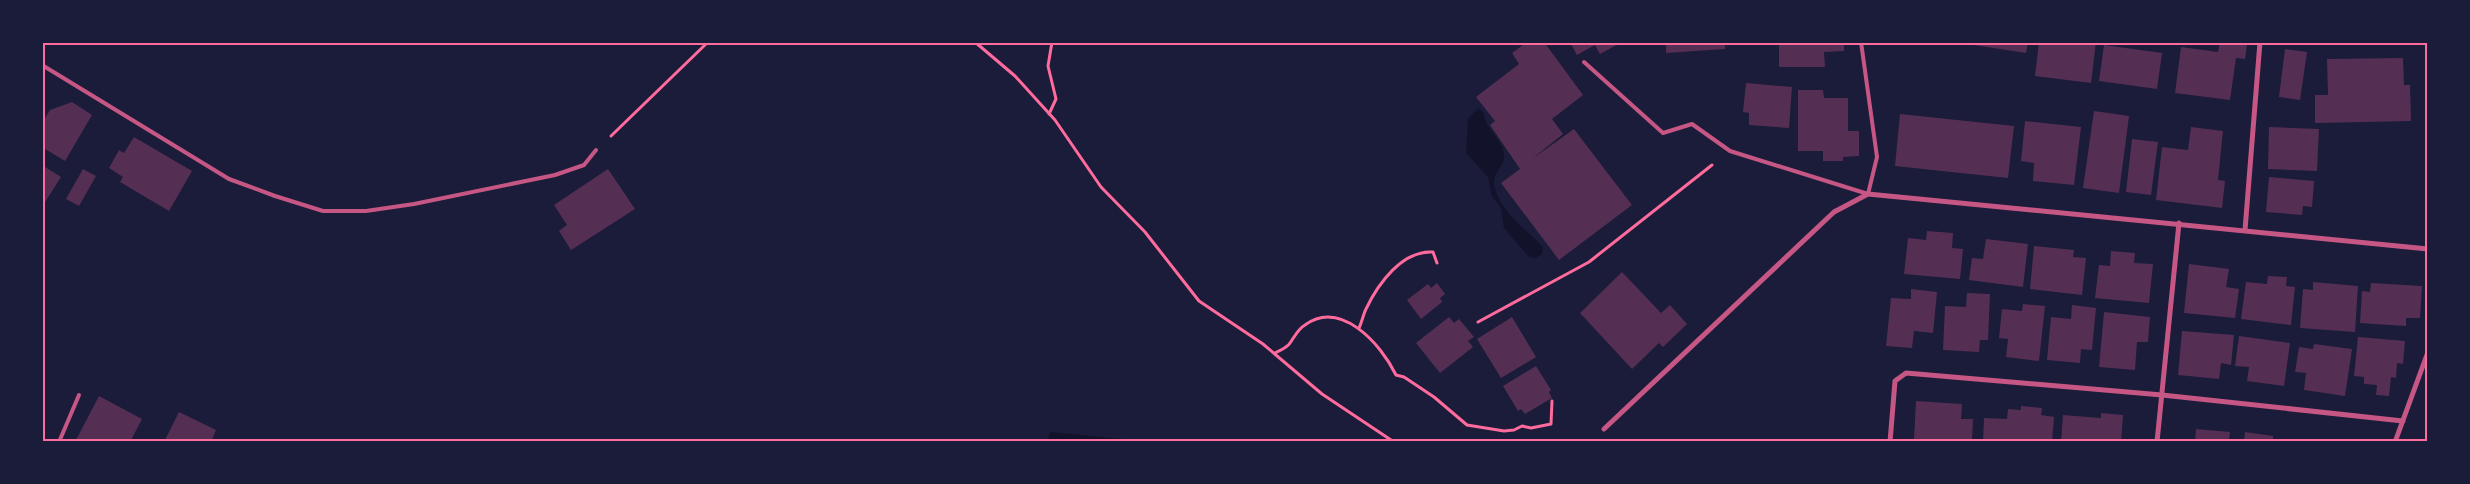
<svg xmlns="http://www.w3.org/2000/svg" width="2470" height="484" font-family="'Asap Condensed',sans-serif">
<rect width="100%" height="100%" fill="#1b1b3a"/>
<g fill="#12122b">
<path d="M1478,108L1484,113C1485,130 1502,138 1504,154C1506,165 1493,172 1494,183C1497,209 1527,230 1543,247L1542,254L1535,258L1529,257L1504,228L1501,208L1492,196L1488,177L1466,153L1468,119Z"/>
<polygon points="1050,432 1142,441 1048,441"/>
</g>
<g fill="#542f53">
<polygon points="1527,42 1544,42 1583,95 1552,119 1563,134 1532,159 1574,129 1632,205 1559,260 1501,183 1520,169 1490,125 1495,121 1476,97 1519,64 1512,53"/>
<polygon points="1570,42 1622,42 1600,54 1595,45 1577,55"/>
<polygon points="1666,42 1725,42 1725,49 1666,53"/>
<polygon points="1779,42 1844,42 1844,51 1824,52 1825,67 1779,67"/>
<polygon points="1954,42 2028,42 2026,53"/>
<polygon points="2039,42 2096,42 2091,83 2035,76"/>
<polygon points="2220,42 2247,44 2245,59 2236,58 2230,100 2175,93 2181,47 2218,52"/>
<polygon points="2104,45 2162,53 2157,89 2099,81"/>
<polygon points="2285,49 2307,52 2300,100 2279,97"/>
<polygon points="2403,58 2404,85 2410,85 2411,121 2315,123 2315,95 2328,95 2327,59"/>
<polygon points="1746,83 1792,87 1789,128 1749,125 1749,113 1743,112"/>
<polygon points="1798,90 1823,90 1824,98 1848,98 1848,131 1859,131 1859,156 1843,157 1843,161 1823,161 1823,151 1798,151"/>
<polygon points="72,102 92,115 65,161 42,147 42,123 50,110"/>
<polygon points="2094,111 2129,116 2119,193 2083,188"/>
<polygon points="1900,114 2014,126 2008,178 1895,166"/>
<polygon points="2025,121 2081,127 2074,185 2033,181 2034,163 2021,161"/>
<polygon points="2191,127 2223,131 2218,180 2225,181 2222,208 2156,200 2162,147 2188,150"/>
<polygon points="2269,127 2319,129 2317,171 2268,169"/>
<polygon points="134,137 192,171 169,211 120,182 123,177 109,168 119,150 124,153"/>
<polygon points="2132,139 2158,142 2151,195 2126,192"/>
<polygon points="42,165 61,177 42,207"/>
<polygon points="83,169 96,176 79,206 66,199"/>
<polygon points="608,169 635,209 571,250 559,231 567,225 554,205"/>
<polygon points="2269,177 2314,181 2312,207 2303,206 2302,215 2266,212"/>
<polygon points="1927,231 1953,233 1952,248 1963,249 1960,279 1904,274 1908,238 1926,240"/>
<polygon points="1986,239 2028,244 2023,287 1969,280 1972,258 1983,259"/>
<polygon points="2034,246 2074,250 2073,257 2086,258 2082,295 2030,289"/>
<polygon points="2111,251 2135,253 2134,263 2153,264 2149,303 2095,298 2099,265 2110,266"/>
<polygon points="2189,264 2229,269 2226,287 2239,289 2235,318 2184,313"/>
<polygon points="1622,272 1661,313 1670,305 1687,324 1663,347 1659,343 1632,369 1580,313"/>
<polygon points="2268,276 2287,277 2286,286 2295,287 2291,325 2241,319 2246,282 2267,284"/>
<polygon points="2313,282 2358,286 2355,332 2300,328 2303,289 2313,290"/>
<polygon points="1437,283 1445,294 1440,298 1442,302 1421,319 1407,300 1428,284 1431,288"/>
<polygon points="2371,283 2422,286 2420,318 2406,318 2406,326 2360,323 2362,291 2370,292"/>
<polygon points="1911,289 1937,292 1933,333 1914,331 1912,348 1886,346 1891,298 1911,299"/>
<polygon points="1967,293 1990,294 1988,340 1980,340 1979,352 1943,350 1945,306 1966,307"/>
<polygon points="2023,304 2045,306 2039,361 2006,357 2008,339 1999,338 2002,309 2022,311"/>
<polygon points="2072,305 2096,308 2092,350 2081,349 2080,363 2047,360 2051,317 2071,319"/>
<polygon points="2104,312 2150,317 2148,342 2137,342 2135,370 2099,367"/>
<polygon points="1449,317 1454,323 1459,319 1474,337 1468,341 1473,347 1440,373 1416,343"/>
<polygon points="1512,317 1536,357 1501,378 1477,339"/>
<polygon points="2182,331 2234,335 2231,365 2221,363 2219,379 2178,375"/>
<polygon points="2239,336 2290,343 2284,386 2247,381 2249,367 2235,366"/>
<polygon points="2358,337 2405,341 2403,364 2397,363 2396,378 2391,377 2389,396 2376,395 2377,385 2364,384 2364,377 2354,376"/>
<polygon points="2314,344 2352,349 2345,396 2304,390 2306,373 2295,372 2299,347 2313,349"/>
<polygon points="1536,366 1551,390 1549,392 1552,398 1525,414 1521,409 1518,411 1503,386"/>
<polygon points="99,396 142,419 130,442 75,442"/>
<polygon points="1916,401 1962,404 1961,419 1973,419 1972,441 1914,439"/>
<polygon points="2021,406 2042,408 2041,415 2054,417 2052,442 1983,442 1984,418 2007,419 2008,409 2021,410"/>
<polygon points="179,412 216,430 211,442 164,442"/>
<polygon points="2101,413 2123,415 2121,442 2061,442 2063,415 2101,418"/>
<polygon points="2196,429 2230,432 2229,439 2238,439 2238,442 2195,442"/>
<polygon points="2245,432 2273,436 2273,442 2244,442"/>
</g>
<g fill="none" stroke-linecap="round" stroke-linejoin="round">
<g stroke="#ff6b9d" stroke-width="3">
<polyline points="975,42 1015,76 1055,120 1101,187 1145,232 1199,301 1263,344 1322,394 1394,442"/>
<polyline points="1049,114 1056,99 1048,66 1052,42"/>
<polyline points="611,136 708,42"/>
<polyline points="1478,322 1589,262 1712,165"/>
<path d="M1359,328C1362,322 1363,315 1366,309C1378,284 1402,250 1433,252L1437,263"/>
<path d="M1275,353C1280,350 1287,348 1290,343C1295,336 1298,329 1305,325C1341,299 1381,344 1396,375L1404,377L1434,397L1467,425L1504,431L1514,430L1522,426L1531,428L1551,424L1552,401"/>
</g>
<g stroke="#c65784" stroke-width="4">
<polyline points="1584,62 1663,133 1692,124 1730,151 1868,194 1877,157 1861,42"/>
<polyline points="42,65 229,179 275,196 323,211 366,211 414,204 555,175 584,165 596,150"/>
<polyline points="59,442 79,395"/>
</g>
<g stroke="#c65784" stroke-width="5">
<polyline points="2245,230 2260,42"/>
<polyline points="1604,429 1834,212 1868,194 2428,249"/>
<polyline points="1890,442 1895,381 1906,373 2162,395 2403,421"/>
<polyline points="2157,442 2179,223"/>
<polyline points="2395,442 2428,352"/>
</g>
</g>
<rect width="2470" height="484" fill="none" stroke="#1b1b3a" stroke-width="88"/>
<rect x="44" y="44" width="2382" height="396" fill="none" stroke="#ff6b9d" stroke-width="2"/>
</svg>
